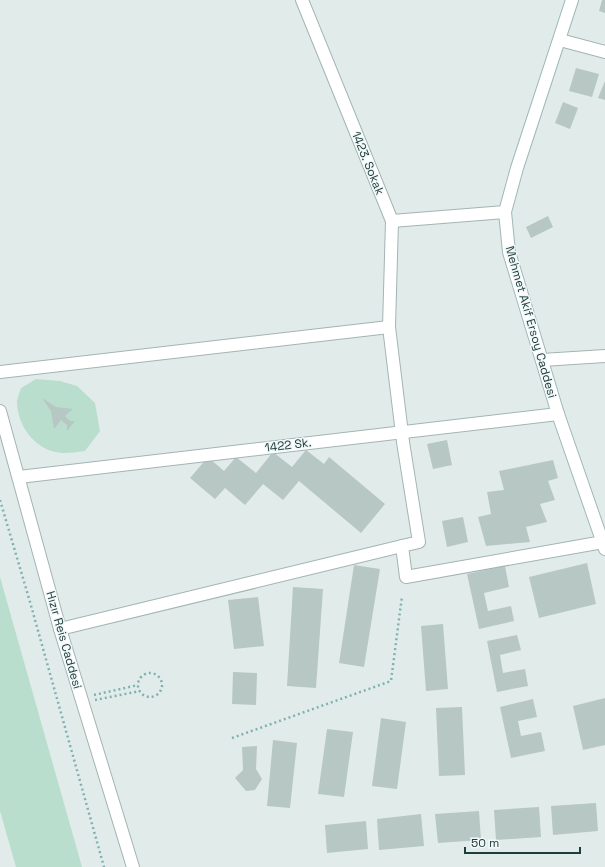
<svg xmlns="http://www.w3.org/2000/svg" width="605" height="867" font-family="'Space Grotesk',sans-serif">
<rect width="100%" height="100%" fill="#e1ecea"/>
<g fill="#b9dece">
<path d="M36,379L60,381L77,386L95,403L100,431L85,451C78,452 70,453 63,453C37,452 18,428 17,403C17,398 20,392 21,388Z"/>
<polygon points="0,577 82,867 16,867 0,811"/>
</g>
<g fill="#b6c7c4">
<polygon points="602,0 605,0 605,13 599,11"/>
<polygon points="576,68 599,74 592,97 569,91"/>
<polygon points="605,81 605,100 598,98"/>
<polygon points="563,102 578,108 570,129 555,123"/>
<polygon points="548,216 553,227 531,238 526,227"/>
<polygon points="42,398 56,407 73,409 65,416 70,421 75,421 67,431 67,425 61,420 54,429 51,411"/>
<polygon points="447,440 452,465 433,469 427,444"/>
<polygon points="306,450 324,464 329,457 385,504 361,533 299,481 283,500 263,484 245,505 225,488 215,499 190,478 208,457 224,471 236,457 256,473 273,452 292,467"/>
<polygon points="553,460 558,478 548,481 555,500 540,504 547,522 526,527 530,542 486,546 478,517 491,514 487,492 504,490 499,471"/>
<polygon points="463,517 468,542 447,547 442,521"/>
<polygon points="587,563 596,604 539,618 529,577"/>
<polygon points="354,565 380,569 364,667 339,663"/>
<polygon points="505,566 509,587 484,593 488,611 511,606 514,621 479,629 467,574"/>
<polygon points="293,587 323,589 316,688 287,686"/>
<polygon points="258,597 264,646 234,649 228,600"/>
<polygon points="443,624 448,689 426,691 421,626"/>
<polygon points="517,635 521,650 500,655 503,673 525,669 528,686 497,692 487,641"/>
<polygon points="233,672 257,673 256,705 232,704"/>
<polygon points="605,698 605,745 583,750 573,706"/>
<polygon points="533,699 537,717 518,721 521,736 541,732 545,751 511,758 500,707"/>
<polygon points="462,707 465,775 439,776 436,708"/>
<polygon points="381,718 406,722 397,789 372,786"/>
<polygon points="327,729 353,732 344,797 318,794"/>
<polygon points="273,740 297,743 290,808 267,806"/>
<polygon points="257,746 256,769 262,779 255,790 246,791 235,778 243,770 242,747"/>
<polygon points="596,803 598,831 553,835 551,806"/>
<polygon points="539,807 541,837 496,840 494,810"/>
<polygon points="479,811 481,840 438,843 435,814"/>
<polygon points="421,814 424,846 379,850 377,819"/>
<polygon points="366,821 368,849 327,853 325,825"/>
</g>
<g fill="none" stroke-linecap="round" stroke-linejoin="round">
<defs>
<g id="street">
<polyline points="302,0 392,221 505,212"/>
<polyline points="560,40 605,52"/>
<polyline points="392,221 389,327 403,442 419,542 402,546 406,577 603,542"/>
<polyline points="542,360 605,356"/>
<polyline points="0,372 389,327"/>
<polyline points="0,411 60,629 133,867"/>
<polyline points="19,477 558,414"/>
<polyline points="60,629 402,546"/>
</g>
<polyline id="secondary" points="572,0 517,168 505,212 509,252 558,414 605,549"/>
</defs>
<use href="#street" stroke="#a3b4b3" stroke-width="14"/>
<use href="#secondary" stroke="#9fb8b7" stroke-width="14"/>
<g stroke="#80b1b0" stroke-width="2.5" stroke-dasharray="2 3" stroke-linecap="butt">
<polyline points="0,500 30,602 104,867"/>
<circle cx="150" cy="685" r="12"/>
<polyline points="94,695 138,685"/>
<polyline points="95,700 140,691"/>
<polyline points="232,738 391,681 402,596"/>
</g>
<use href="#street" stroke="#fff" stroke-width="12"/>
<use href="#secondary" stroke="#fff" stroke-width="12"/>
</g>
<g text-anchor="middle" dominant-baseline="central" stroke-width="3" stroke-linejoin="round" paint-order="stroke">
<g font-size="12" fill="#203d3e" stroke="#f1f8f7">
<text transform="translate(368 163) rotate(68)">1423. Sokak</text>
<text transform="translate(531 322) rotate(74)">Mehmet Akif Ersoy Caddesi</text>
<text transform="translate(288 445) rotate(-7)">1422 Sk.</text>
<text transform="translate(64 640) rotate(74)">Hızır Reis Caddesi</text>
</g>
</g>
<path d="M465 847v6h115v-6" fill="none" stroke="#203d3e" stroke-width="2"/>
<text x="471" y="847" font-size="12" fill="#203d3e" stroke="#f1f8f7" stroke-width="3" paint-order="stroke">50 m</text>
</svg>
